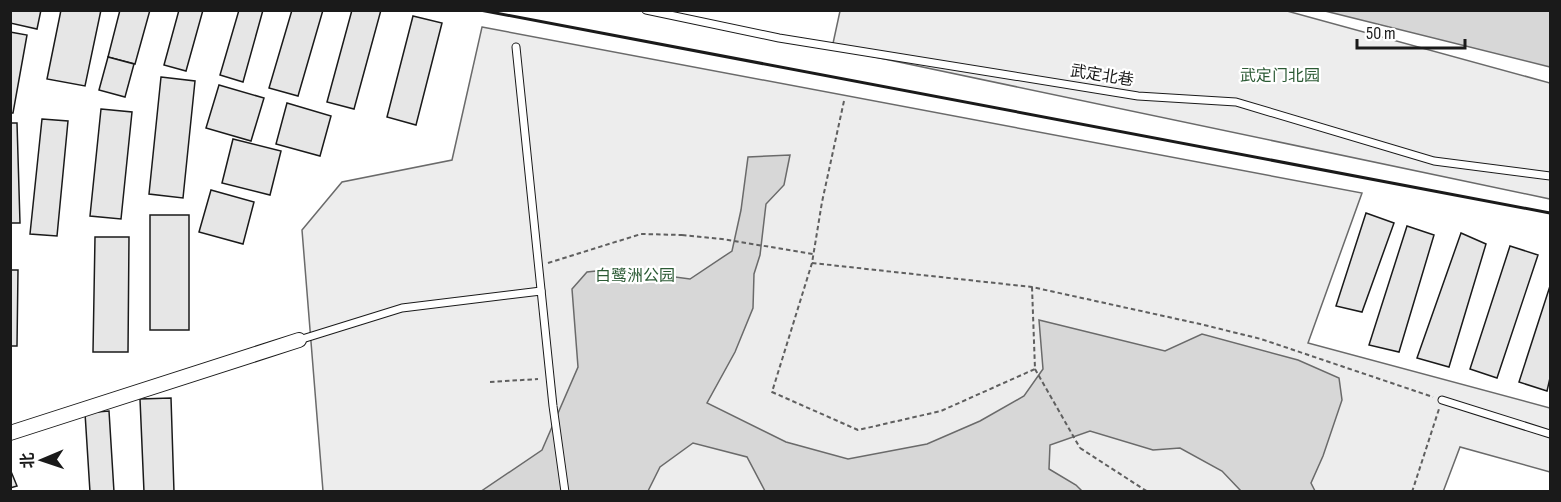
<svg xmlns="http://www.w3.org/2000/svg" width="1561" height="502" font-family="'Sofia Sans Condensed','Noto Sans SC',sans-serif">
<rect width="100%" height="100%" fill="#fff"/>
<g fill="#ededed" stroke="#6a6a6a" stroke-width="1.5">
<polygon points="840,11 1287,11 1550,83 1550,199 832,48"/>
<polygon points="482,27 1362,193 1308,343 1550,408 1550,472 1460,447 1443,492 323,491 302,230 342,182 452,160"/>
</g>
<g fill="#d7d7d7" stroke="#6a6a6a" stroke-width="1.5">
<polygon points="1325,11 1550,11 1550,67"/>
<polygon points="790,155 784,185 766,204 760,255 754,274 753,308 735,352 707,403 786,442 848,459 927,444 980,421 1024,396 1043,369 1039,320 1165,351 1202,334 1298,360 1339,378 1342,400 1323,456 1311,483 1315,491 1241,491 1222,471 1180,448 1153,450 1090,431 1050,445 1049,469 1076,485 1082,491 765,491 747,457 693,443 660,467 648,491 480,492 542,450 578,367 572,289 587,272 615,269 690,279 732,251 741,210 748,157"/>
</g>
<g fill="#e6e6e6" stroke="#1a1a1a" stroke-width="1.5">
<polygon points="10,10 41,10 37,29 10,23"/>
<polygon points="61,10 101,10 85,86 47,79"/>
<polygon points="120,10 150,10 135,64 108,57"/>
<polygon points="179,10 203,10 186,71 164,65"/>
<polygon points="239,10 263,10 243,82 220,75"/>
<polygon points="292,10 323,10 298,96 269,88"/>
<polygon points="352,10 381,10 354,109 327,102"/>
<polygon points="413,16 442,23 416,125 387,117"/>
<polygon points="10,32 27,35 13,113 10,113"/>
<polygon points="108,57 134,64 125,97 99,90"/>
<polygon points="161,77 195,81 183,198 149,194"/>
<polygon points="219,85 264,98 251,141 206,128"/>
<polygon points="287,103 331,116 320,156 276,144"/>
<polygon points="101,109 132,112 121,219 90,216"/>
<polygon points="42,119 68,121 57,236 30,234"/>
<polygon points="10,123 17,123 20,223 10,223"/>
<polygon points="233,139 281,151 270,195 222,183"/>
<polygon points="211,190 254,202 243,244 199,232"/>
<polygon points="1366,213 1394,223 1362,312 1336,306"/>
<rect x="150" y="215" width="39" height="115"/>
<polygon points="1407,226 1434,235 1399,352 1369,345"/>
<polygon points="1461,233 1486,244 1449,367 1417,358"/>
<polygon points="95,237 129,237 128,352 93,352"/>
<polygon points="1510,246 1538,255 1497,378 1470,369"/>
<polygon points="10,270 18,270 17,346 10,346"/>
<polygon points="1550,286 1550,378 1547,391 1519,382"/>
<polygon points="171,398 174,492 144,492 140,399"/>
<polygon points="109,411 114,492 90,492 85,413"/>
<polygon points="10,469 17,486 10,488"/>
</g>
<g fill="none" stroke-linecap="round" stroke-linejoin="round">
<defs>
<g id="lane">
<polyline points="646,10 779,38 1138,96 1236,102 1434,161 1550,176"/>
<polyline points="516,47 553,406 565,492"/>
<polyline points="299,340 402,308 541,291"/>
<polyline points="1442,400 1550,434"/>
</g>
<polyline id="street" points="10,433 299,340"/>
</defs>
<use href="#lane" stroke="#1a1a1a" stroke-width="9"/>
<use href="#street" stroke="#1a1a1a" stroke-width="16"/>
<g stroke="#5f5f5f" stroke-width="2" stroke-dasharray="4.5 3" stroke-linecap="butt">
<polyline points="844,101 822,202 812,263 772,392 858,430 941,411 1035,369 1032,287"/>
<polyline points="682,235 722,239 813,254"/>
<polyline points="548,263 641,234 682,235"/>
<polyline points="812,263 1032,287 1200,324 1261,339 1433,397"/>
<polyline points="490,382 538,379"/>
<polyline points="1080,448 1148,492"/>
<polyline points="1412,492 1439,409"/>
</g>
<use href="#lane" stroke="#fff" stroke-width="7"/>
<use href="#street" stroke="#fff" stroke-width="14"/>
<polyline stroke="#5f5f5f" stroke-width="2" stroke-dasharray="4.5 3" stroke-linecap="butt" points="1035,369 1080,448"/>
<polyline stroke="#1a1a1a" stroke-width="3" points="480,10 1550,213"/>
</g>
<g text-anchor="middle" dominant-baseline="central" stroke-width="4.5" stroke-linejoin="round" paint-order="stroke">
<g font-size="16" fill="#1a1a1a" stroke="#fff">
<text transform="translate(1102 76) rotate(9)">武定北巷</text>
</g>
<g font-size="16" fill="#2b5a34" stroke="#fff">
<text x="1280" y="76">武定门北园</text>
<text x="635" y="276">白鹭洲公园</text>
</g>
</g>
<rect width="1561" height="502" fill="none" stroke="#1a1a1a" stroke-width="24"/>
<g transform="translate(42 460) rotate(268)" stroke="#ffffff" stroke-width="4.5" paint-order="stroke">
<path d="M0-4.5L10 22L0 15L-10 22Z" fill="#1a1a1a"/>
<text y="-9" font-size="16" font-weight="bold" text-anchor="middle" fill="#1a1a1a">北</text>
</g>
<path d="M1357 39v9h108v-9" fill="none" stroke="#1a1a1a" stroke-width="3"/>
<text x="1366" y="39" font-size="18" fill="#1a1a1a" stroke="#ffffff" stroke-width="4.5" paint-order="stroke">50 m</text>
</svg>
